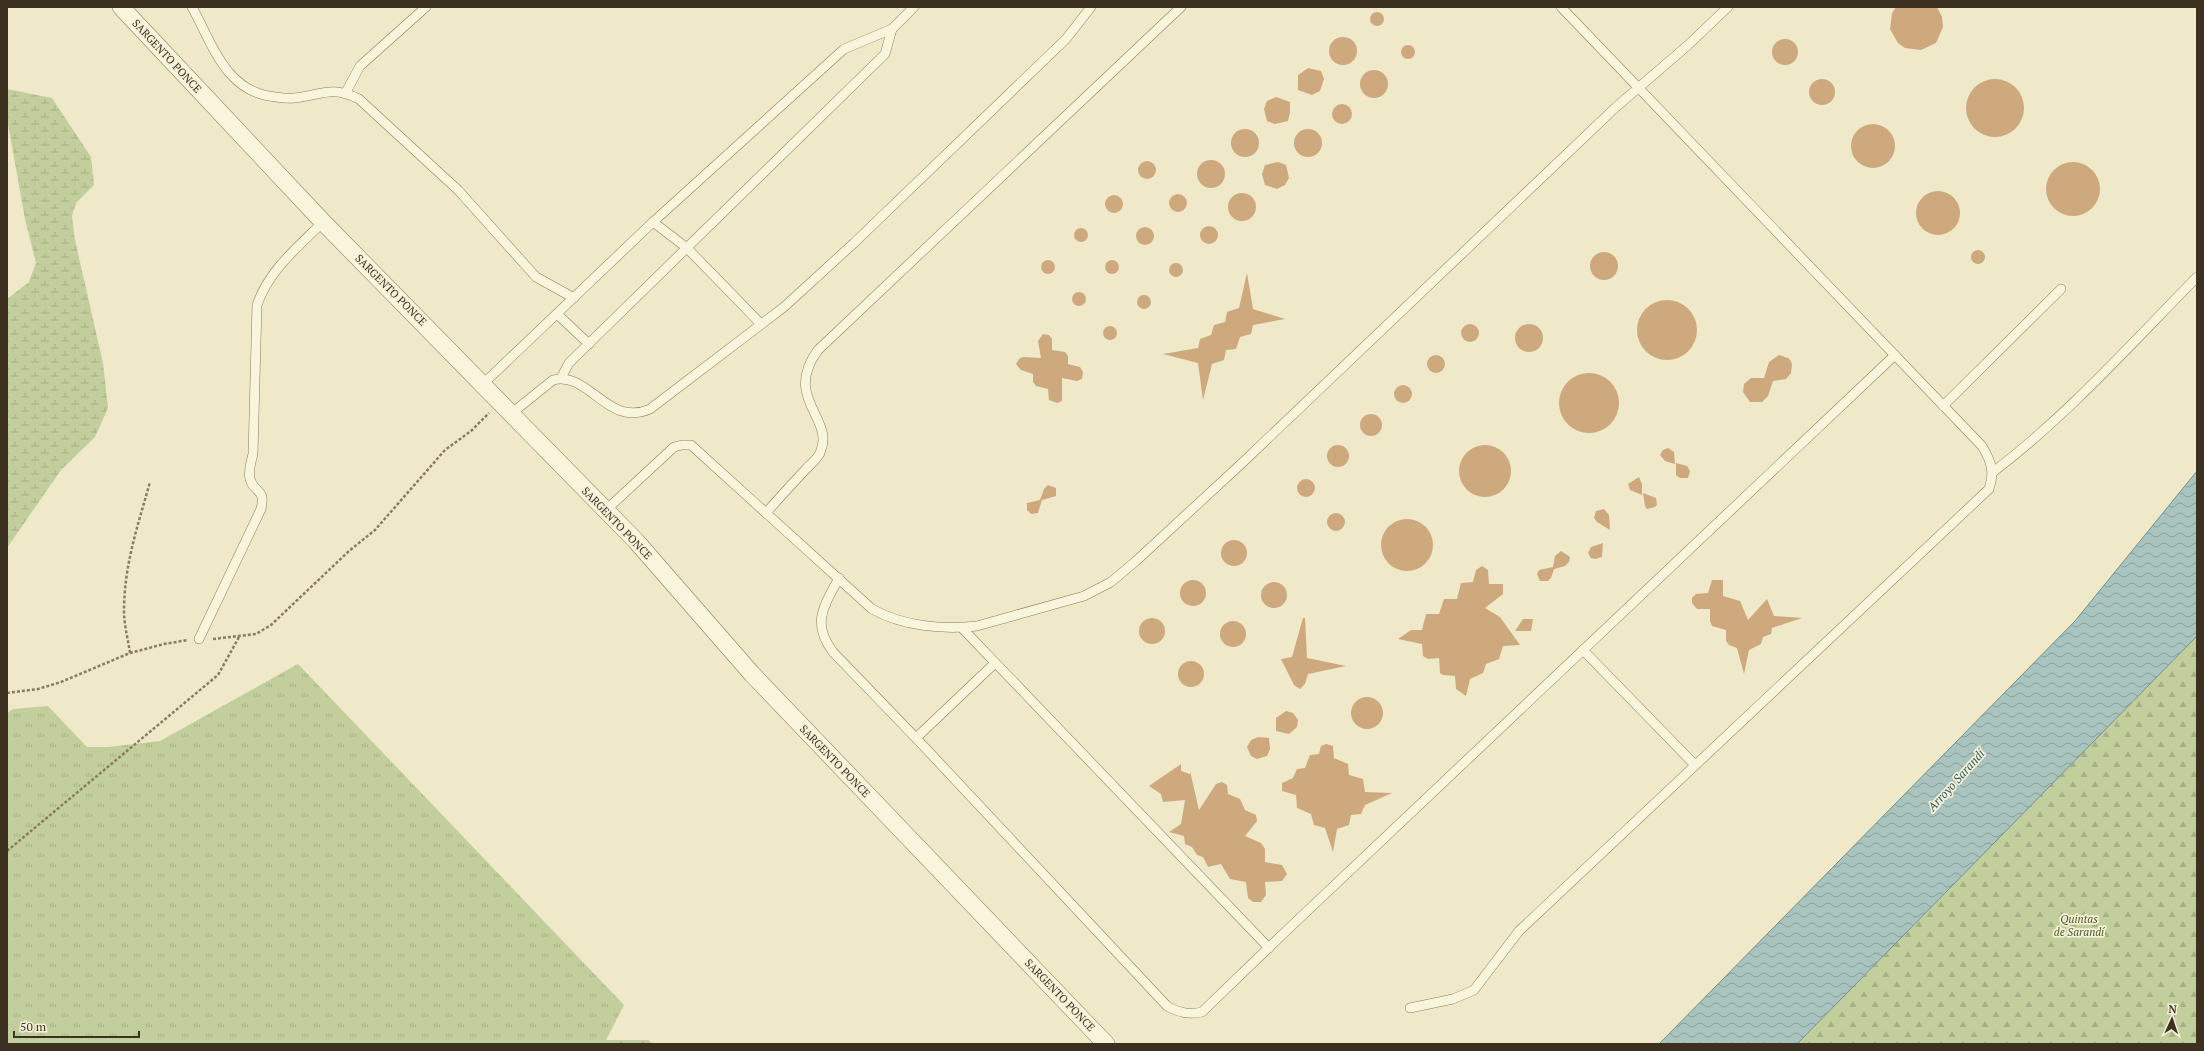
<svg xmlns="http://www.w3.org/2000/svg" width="2204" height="1051" font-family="'PT Serif',serif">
<defs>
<pattern id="grass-tufts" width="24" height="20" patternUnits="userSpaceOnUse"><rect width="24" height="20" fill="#c2ce9c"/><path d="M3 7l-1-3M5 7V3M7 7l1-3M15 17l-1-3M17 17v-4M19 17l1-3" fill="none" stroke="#a8b186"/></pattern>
<pattern id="forest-firs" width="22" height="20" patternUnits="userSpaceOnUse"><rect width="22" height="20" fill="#c2ce9c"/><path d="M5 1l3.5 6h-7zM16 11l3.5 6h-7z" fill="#a8b186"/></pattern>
<pattern id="wetland-marsh" width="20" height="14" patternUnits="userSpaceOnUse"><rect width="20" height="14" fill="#c2ce9c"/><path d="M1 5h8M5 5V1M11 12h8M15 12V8" fill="none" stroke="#a8b186"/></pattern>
<pattern id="water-waves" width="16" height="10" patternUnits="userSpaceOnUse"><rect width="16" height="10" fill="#a9c3bf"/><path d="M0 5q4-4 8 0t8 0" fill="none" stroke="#8b9f9b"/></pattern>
</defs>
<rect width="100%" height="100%" fill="#efe9c9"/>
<polygon fill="url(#grass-tufts)" points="298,664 624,1005 604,1044 7,1044 7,713 13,709 48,706 87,747 108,747 160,741"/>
<g fill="url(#forest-firs)">
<polygon points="2197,636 2197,1044 1797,1044"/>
<polygon points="605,1040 648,1040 653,1044 604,1044"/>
</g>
<polygon fill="url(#wetland-marsh)" points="7,89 52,98 91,157 94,185 76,203 72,216 75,240 103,363 108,408 95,437 61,470 7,548 7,299 29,282 36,263 25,219 8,124"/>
<polygon fill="url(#water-waves)" stroke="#6f928e" points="2197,471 2197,636 1797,1044 1659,1044 2075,621"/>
<g fill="#cea97e">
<polygon points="1896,7 1937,7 1942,17 1943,27 1936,43 1921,50 1905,48 1898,43 1890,29 1892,13"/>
<circle cx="1377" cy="19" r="7"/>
<circle cx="1343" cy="51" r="14"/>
<circle cx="1785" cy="52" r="13"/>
<circle cx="1408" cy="52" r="7"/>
<polygon points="1308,68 1321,71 1324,79 1320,91 1312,95 1298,90 1298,75"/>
<circle cx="1374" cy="84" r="14"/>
<circle cx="1995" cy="108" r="29"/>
<circle cx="1822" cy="92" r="13"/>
<polygon points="1276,97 1290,102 1290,112 1288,121 1275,124 1267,121 1264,109 1267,101"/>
<circle cx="1342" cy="114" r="10"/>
<circle cx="1873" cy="146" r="22"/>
<circle cx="1245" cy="143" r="14"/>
<circle cx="1308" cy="143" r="14"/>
<circle cx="1211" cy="174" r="14"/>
<circle cx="1147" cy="170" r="9"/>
<circle cx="2073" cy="189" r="27"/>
<polygon points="1278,162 1286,165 1289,178 1285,185 1277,189 1265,185 1262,174 1265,165"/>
<circle cx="1938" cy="213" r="22"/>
<circle cx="1242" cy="207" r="14"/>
<circle cx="1178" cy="203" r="9"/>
<circle cx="1114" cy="204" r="9"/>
<circle cx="1209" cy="235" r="9"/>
<circle cx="1145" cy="236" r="9"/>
<circle cx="1081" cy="235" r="7"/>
<circle cx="1978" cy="257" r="7"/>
<circle cx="1604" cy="266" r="14"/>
<circle cx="1112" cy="267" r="7"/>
<circle cx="1048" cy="267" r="7"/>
<circle cx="1176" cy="270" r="7"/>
<polygon points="1247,273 1253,309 1285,319 1253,325 1251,334 1240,337 1236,349 1226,350 1224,360 1212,364 1203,400 1198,363 1163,354 1198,348 1200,339 1211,335 1214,325 1225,322 1227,312 1239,308"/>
<circle cx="1079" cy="299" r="7"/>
<circle cx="1144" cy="302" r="7"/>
<circle cx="1667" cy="330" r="30"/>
<circle cx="1529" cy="338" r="14"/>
<circle cx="1470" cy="333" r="9"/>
<circle cx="1110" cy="333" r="7"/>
<polygon points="1043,334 1049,335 1052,339 1052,350 1065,352 1068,356 1068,364 1080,367 1083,372 1082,379 1077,381 1062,378 1062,401 1057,403 1049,400 1048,389 1036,386 1033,382 1033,374 1021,370 1016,364 1019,359 1023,357 1041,358 1038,341"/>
<polygon points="1779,355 1788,358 1791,361 1792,365 1791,373 1786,379 1773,381 1768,396 1762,402 1750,402 1743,392 1744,384 1751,378 1764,378 1769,362"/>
<circle cx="1436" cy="364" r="9"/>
<circle cx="1589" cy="403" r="30"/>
<circle cx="1403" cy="394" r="9"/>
<circle cx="1371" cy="425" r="11"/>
<circle cx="1485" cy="471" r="26"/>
<circle cx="1338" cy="456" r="11"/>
<polygon points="1668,448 1674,452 1675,464 1665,461 1660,455 1663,450"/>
<polygon points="1676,463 1687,466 1690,471 1688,478 1680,478 1676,475"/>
<polygon points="1639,477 1642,484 1642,495 1630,490 1628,484"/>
<circle cx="1306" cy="488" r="9"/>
<polygon points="1048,485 1056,488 1056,496 1042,500 1038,513 1031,514 1027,510 1027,503 1040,500 1044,489"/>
<polygon points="1643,493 1656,498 1657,505 1655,507 1647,509 1645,506"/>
<polygon points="1604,509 1609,515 1610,530 1597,522 1594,518 1596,511"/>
<circle cx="1336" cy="522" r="9"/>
<circle cx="1407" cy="545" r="26"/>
<circle cx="1234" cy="553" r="13"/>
<polygon points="1603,543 1602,557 1595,559 1591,558 1588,553 1591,547"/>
<polygon points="1561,551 1570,557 1569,562 1565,566 1554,569 1551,578 1548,581 1540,581 1537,574 1539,570 1553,567 1555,556"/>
<polygon points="1482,566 1488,570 1489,584 1503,584 1503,594 1485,608 1500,617 1520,645 1503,646 1499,659 1486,664 1483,673 1470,679 1466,696 1456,689 1455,676 1443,675 1440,673 1439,658 1428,659 1423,656 1422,644 1398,639 1411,630 1422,630 1426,614 1439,614 1444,599 1457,599 1461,583 1473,582 1476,570"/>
<circle cx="1193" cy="593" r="13"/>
<polygon points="1712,580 1723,580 1723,596 1740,601 1748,620 1767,599 1774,616 1802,618 1772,628 1771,634 1763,637 1761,644 1749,650 1744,674 1737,648 1729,645 1726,641 1726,630 1712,626 1710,621 1710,609 1697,609 1692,603 1692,598 1696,594 1708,593"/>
<circle cx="1274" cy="595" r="13"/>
<circle cx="1152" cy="631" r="13"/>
<polygon points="1303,618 1305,618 1307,658 1346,666 1308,674 1305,684 1300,689 1294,685 1281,659 1292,657"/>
<polygon points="1523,619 1533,619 1531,631 1515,631"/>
<circle cx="1233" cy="634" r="13"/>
<circle cx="1191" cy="674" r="13"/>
<circle cx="1367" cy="713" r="16"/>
<polygon points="1286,711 1293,713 1298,720 1297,727 1289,734 1276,731 1276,718"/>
<polygon points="1258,737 1269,738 1270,749 1267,756 1257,759 1251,756 1247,747 1251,740"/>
<polygon points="1326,744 1333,746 1334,758 1348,764 1349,775 1363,779 1365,792 1392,793 1365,805 1361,814 1351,815 1349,825 1337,829 1333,852 1325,828 1314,825 1311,814 1297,808 1296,795 1282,791 1282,783 1293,778 1297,769 1305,768 1310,755 1319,754 1321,746"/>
<polygon points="1181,764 1181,771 1190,774 1190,771 1199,810 1216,784 1222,782 1227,785 1228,794 1240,799 1245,810 1256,815 1257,821 1245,836 1261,843 1265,849 1265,862 1282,865 1287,874 1282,881 1265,882 1266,895 1261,902 1253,902 1248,898 1246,882 1230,879 1221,864 1208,867 1203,857 1197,855 1192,847 1185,844 1184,836 1169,832 1181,824 1185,800 1163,802 1161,794 1149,786"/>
</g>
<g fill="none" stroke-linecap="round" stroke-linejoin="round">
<defs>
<g id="lane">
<path d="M192,7C213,45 226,93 276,97C282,98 289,99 294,98C323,95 330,85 359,99L458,190L536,277L574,298"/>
<polyline points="346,92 360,66 426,7"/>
<polyline points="653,222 687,248 761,324"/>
<polyline points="557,314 589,344"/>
<polyline points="561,378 569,363 885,54 892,29 914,7"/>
<polyline points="483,384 653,222 844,49 892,29"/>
<polyline points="1943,406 2061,289"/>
<path d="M512,413L553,380C590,371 607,428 650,409L784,307L854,243L1066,39L1091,7"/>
<path d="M1993,472C2068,415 2131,344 2197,277"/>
<path d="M605,511L674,447L682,445H691L872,609C902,626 943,630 977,626L1084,596L1111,582L1136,561L1240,465L1616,107L1687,46L1728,7"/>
<path d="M766,513C779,498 792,484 806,469C810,465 817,459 820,453C836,418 782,399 818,350L1181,7"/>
<path d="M839,578C824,606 811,623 833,652L916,738L1167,1006C1179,1013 1189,1015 1202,1012L1284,933L1895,355"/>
<polyline points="962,628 1269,948"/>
<path d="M199,639L261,509C266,487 254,494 250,479C248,471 251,462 253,454L257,305C269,270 297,248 323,222"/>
<polyline points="1583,650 1694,764"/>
<polyline points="916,738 995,663"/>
<path d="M1410,1008L1453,999L1474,990L1519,931L1989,489C1995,472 1991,461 1982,446L1561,7"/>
</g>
<polyline id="street" points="121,7 323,222 636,541 752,674 1106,1044"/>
</defs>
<use href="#lane" stroke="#8c7c5d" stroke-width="10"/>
<use href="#street" stroke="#8c7c5d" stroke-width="18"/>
<g stroke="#8c7c5d" stroke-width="2.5" stroke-dasharray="3 2" stroke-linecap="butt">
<polyline points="213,639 256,634 271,625 349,551 375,530 445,450 471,431 489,413"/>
<path d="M130,653C128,639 124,625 124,611C124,565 138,525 150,482"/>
<polyline points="7,693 38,689 61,682 130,653 164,644 188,640"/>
<polyline points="7,851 218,675 239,637"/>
</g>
<use href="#lane" stroke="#f9f4dc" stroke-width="9"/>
<use href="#street" stroke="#f9f4dc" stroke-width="17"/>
</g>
<g text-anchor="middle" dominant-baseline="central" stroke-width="3.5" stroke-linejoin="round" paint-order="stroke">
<g font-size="11" fill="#3c3120" stroke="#f6f1d8">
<text transform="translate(167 56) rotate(47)">SARGENTO PONCE</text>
<text transform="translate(391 290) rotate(45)">SARGENTO PONCE</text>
<text transform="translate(617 523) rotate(46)">SARGENTO PONCE</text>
<text transform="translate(835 761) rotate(46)">SARGENTO PONCE</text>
<text transform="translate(1060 995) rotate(46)">SARGENTO PONCE</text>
</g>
<g font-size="11" font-style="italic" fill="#465927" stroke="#f6f1d8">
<text x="2079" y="919">Quintas<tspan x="2079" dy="13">de Sarandí</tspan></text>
</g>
<g font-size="12" font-style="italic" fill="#30595c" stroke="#f6f1d8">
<text transform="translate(1956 780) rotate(-48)">Arroyo Sarandí</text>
</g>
</g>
<rect width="2204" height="1051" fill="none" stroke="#3c3120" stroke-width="16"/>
<g transform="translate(2172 1019) rotate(3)" stroke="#f6f1d8" stroke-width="3" paint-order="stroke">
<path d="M0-3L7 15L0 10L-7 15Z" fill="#3c3120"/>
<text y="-6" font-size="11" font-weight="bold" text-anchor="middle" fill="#3c3120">N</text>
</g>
<path d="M14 1031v6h125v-6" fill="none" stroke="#3c3120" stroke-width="2"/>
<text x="20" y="1031" font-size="12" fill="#3c3120" stroke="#f6f1d8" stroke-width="3" paint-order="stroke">50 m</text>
</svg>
